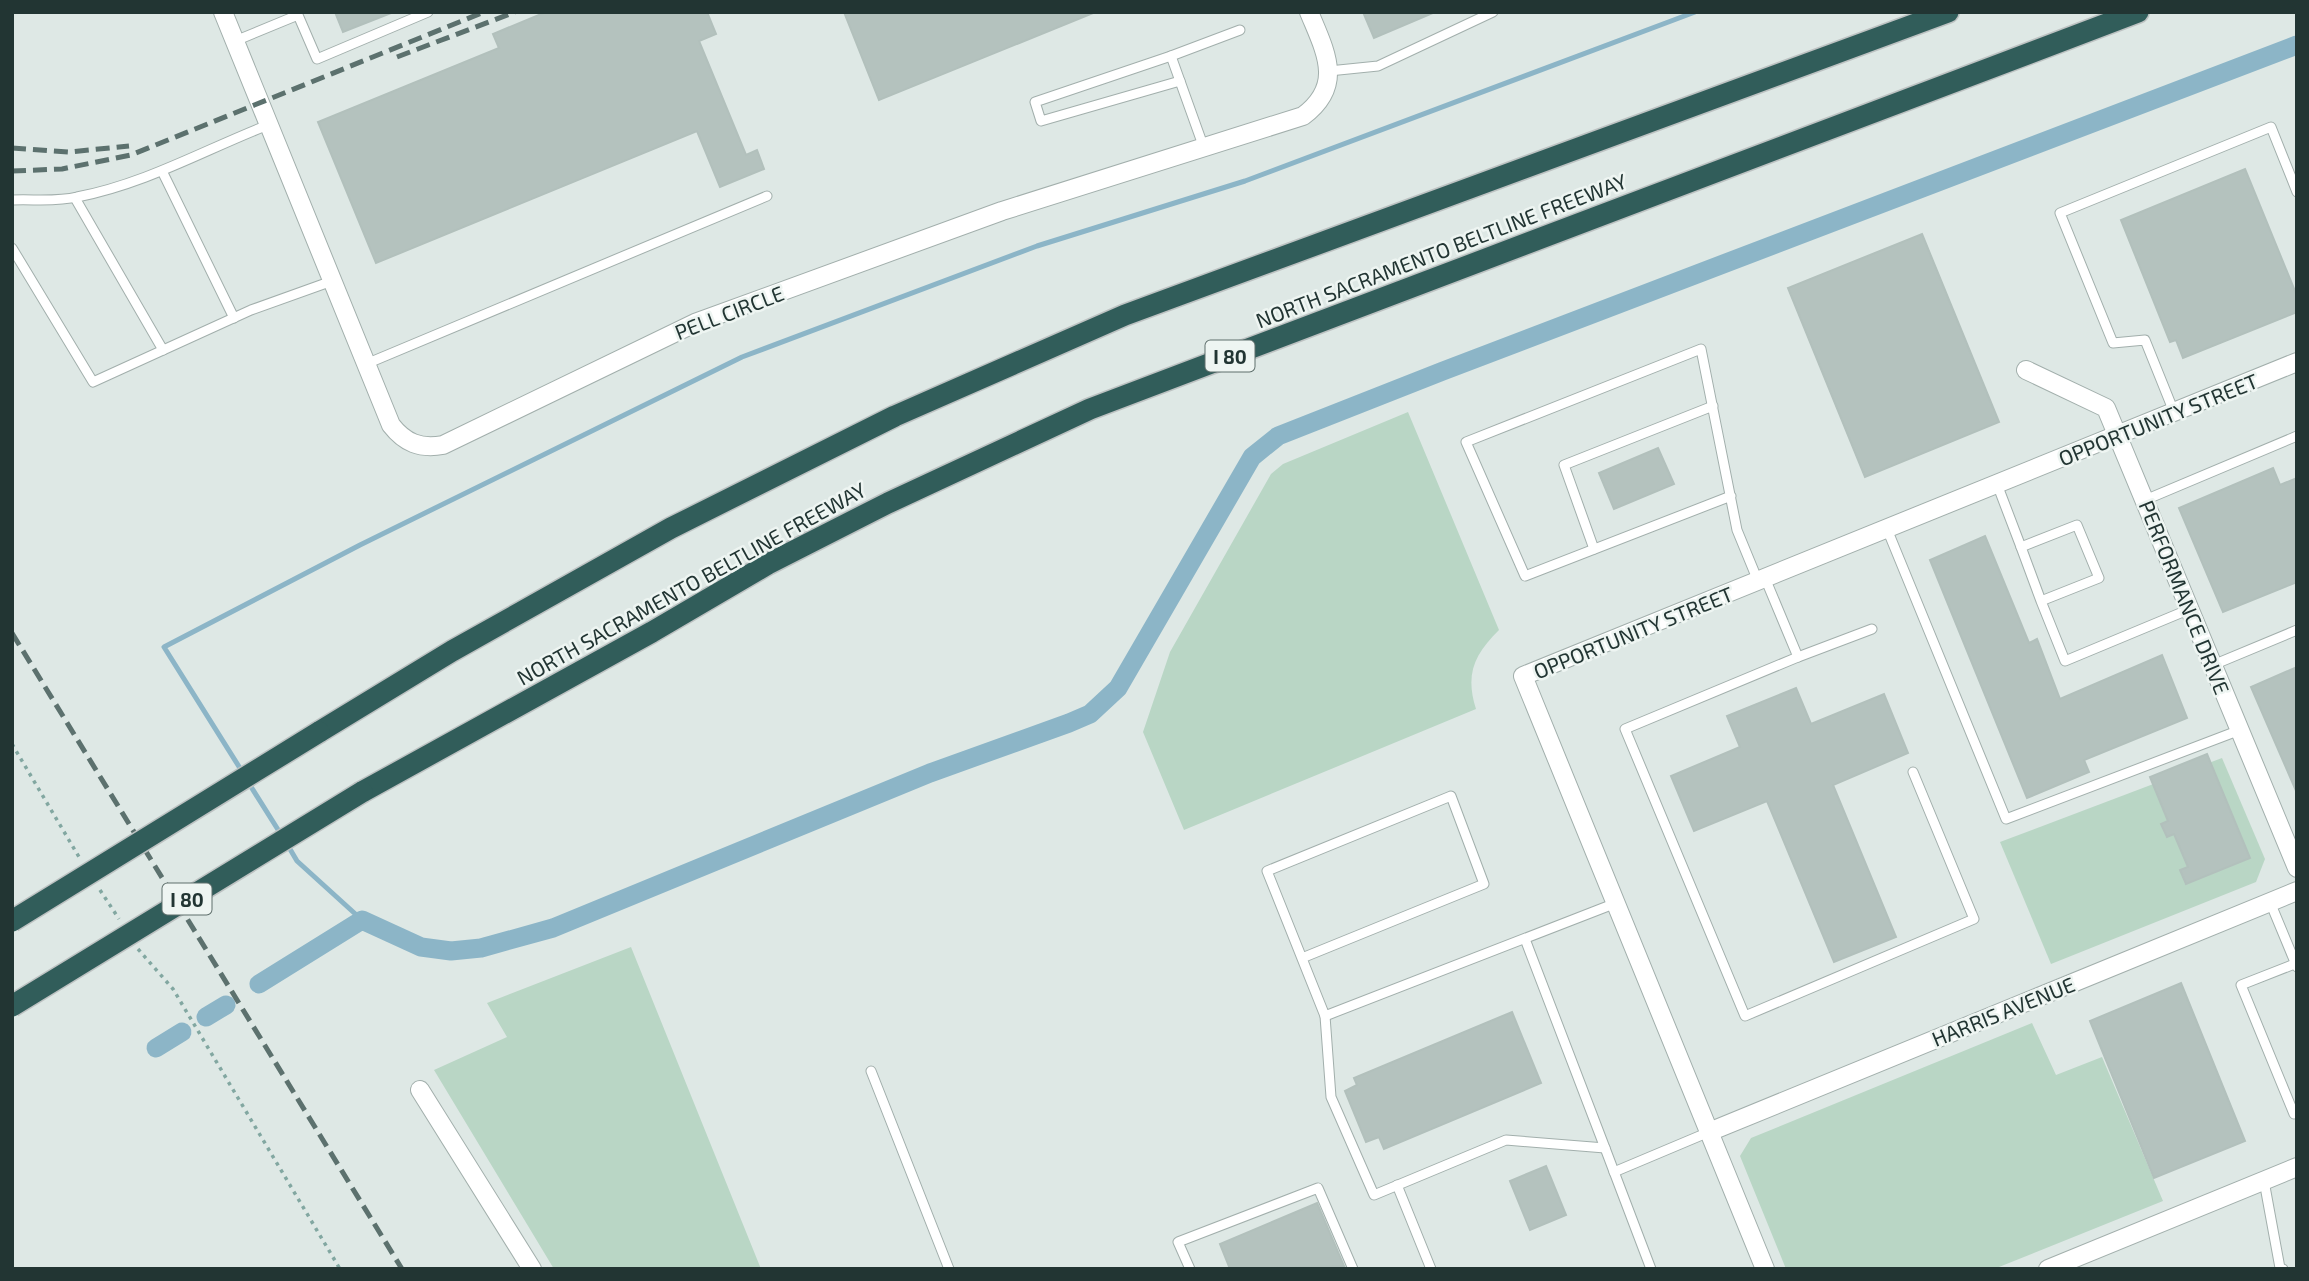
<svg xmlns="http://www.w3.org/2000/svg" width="2309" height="1281" font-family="'Exo 2',sans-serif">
<rect width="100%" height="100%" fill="#dee8e5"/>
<g fill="#b9d6c5">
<path d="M1408,412L1499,630C1474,655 1465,674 1476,709L1184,830L1143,732L1170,652L1271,474L1283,464Z"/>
<polygon points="2222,758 2265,859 2256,882 2051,964 2000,842"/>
<polygon points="631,947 761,1269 554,1269 434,1070 507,1037 487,1003"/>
<polygon points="2032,1023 2056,1075 2102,1057 2163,1201 1994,1269 1786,1269 1740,1156 1751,1138"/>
</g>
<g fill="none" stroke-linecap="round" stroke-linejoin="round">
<g stroke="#8cb5c7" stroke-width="5">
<polyline points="243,773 164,647 360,545 742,357 1037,246 1245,181 1695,12"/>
<polyline points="248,782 282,836"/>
<polyline points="287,844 297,861 362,920"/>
</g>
<g stroke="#8cb5c7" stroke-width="19">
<polyline points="259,984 362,920 421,947 451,951 481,948 553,928 930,773 1069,723 1090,714 1118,688 1252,457 1278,436 1443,371 2297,45"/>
<polyline points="206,1017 226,1005"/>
<polyline points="156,1048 182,1032"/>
</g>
</g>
<g fill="#b4c2be" stroke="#b2c0bc" stroke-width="2">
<polygon points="335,12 391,12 391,13 343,32"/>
<polygon points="546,12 707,12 716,34 699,41 746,155 757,150 764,169 720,187 697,131 376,263 318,122 499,48 493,34"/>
<polygon points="844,12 1093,12 1093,13 879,100"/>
<polygon points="1363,12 1435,12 1374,38"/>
<polygon points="2245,169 2297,296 2297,312 2183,358 2176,340 2170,342 2121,220"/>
<polygon points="1922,234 1999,422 1865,477 1788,288"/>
<polygon points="1658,448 1674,484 1614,509 1599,473"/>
<polygon points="2273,468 2280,485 2297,478 2297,582 2223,612 2179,508"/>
<polygon points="1985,536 2029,643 2037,639 2060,699 2162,655 2187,718 2084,760 2089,772 2027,798 1930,560"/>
<polygon points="2297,667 2297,793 2251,687"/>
<polygon points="1796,688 1811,724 1884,694 1908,753 1833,785 1896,937 1834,962 1767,801 1694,831 1671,776 1740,747 1727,716"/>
<polygon points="2207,754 2250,858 2186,884 2180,870 2188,867 2174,834 2167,837 2161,824 2168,821 2150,777"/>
<polygon points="2181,983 2245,1141 2154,1178 2090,1021"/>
<polygon points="1512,1012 1541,1083 1384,1149 1379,1137 1366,1142 1345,1091 1357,1085 1354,1078"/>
<polygon points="1546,1166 1566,1215 1530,1230 1510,1181"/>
<polygon points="1317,1203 1344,1266 1230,1269 1220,1244"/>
</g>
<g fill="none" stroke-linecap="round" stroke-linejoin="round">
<defs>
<g id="service">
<polyline points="235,41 298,15 317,59 428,12"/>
<polyline points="1171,56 1035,102 1041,121 1180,81"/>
<polyline points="1329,71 1378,66 1493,12"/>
<polyline points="1204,148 1171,56 1240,30"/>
<polyline points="163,173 234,318"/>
<polyline points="75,198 163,350"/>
<path d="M12,200C33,199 57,202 77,197C145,184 204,150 268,125"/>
<polyline points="12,248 93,382 251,310 332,281"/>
<polyline points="366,364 767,196"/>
<polyline points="2174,412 2145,340 2113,343 2060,213 2271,127 2297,192"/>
<polyline points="1997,484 2021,547"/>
<polyline points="1731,496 1525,576 1466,442 1701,349 1737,530 1758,581"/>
<polyline points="2145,500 2297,436"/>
<polyline points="1887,529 2006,819 2240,730"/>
<polyline points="1594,549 1564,465 1713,406"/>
<polyline points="1765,578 1798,657 1872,629"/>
<polyline points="2041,601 2021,547 2077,525 2099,578 2041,601 2065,661 2190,609"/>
<polyline points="1798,657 1625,729 1745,1016 1974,919 1913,772"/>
<polyline points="2213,665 2297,630"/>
<polyline points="2270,902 2297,967"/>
<polyline points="1302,958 1484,884 1451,796 1267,871 1325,1016 1616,903"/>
<polyline points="2297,963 2241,985 2294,1114 2297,1112"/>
<polyline points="1325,1016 1331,1097 1374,1195 1506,1140 1605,1148 1525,939"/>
<polyline points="871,1071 949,1269"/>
<polyline points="1605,1148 1651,1269"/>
<polyline points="1614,1172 1709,1132"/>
<polyline points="2264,1181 2280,1268 2283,1269"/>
<polyline points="1397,1185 1431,1269"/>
<polyline points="1190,1269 1178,1242 1318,1188 1353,1269"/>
</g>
<g id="minor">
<path d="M223,12L391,425C405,443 420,449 443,445L695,323L1002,211L1303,116C1345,85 1325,51 1309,12"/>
<polyline points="2026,370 2106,408 2297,868"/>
<polyline points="420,1090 532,1269"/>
<polyline points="1709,1132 2297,891"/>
<polyline points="1765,1269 1523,676 2297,362"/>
<polyline points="2048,1269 2297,1167"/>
</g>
<g id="motorway">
<polyline points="319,732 452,651 671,528 895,416 1125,315 1948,12"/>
<polyline points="362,792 652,632 768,564 888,503 1090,409 2138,12"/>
</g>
</defs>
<use href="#service" stroke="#a2afac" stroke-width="11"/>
<use href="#minor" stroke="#a2afac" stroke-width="20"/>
<use href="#motorway" stroke="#bdc2c2" stroke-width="24"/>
<g stroke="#82a7a1" stroke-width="3.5" stroke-dasharray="3.5 5" stroke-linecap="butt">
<polyline points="12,744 79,857"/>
<polyline points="100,890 119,919"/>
<polyline points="138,949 173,989 340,1269"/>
</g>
<use href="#service" stroke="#fff" stroke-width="9"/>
<use href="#minor" stroke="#fff" stroke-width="18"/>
<use href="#motorway" stroke="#315d5a" stroke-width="21"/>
<g stroke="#5c716e" stroke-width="5" stroke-dasharray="14 7" stroke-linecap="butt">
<polyline points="397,57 515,12"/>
<polyline points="12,148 69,152 129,146"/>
<polyline points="12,171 62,169 131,155 484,12"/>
<polyline points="12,633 402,1269"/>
</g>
<defs>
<g id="motorway-bridge">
<polyline points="12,921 319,732"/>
<polyline points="12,1006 362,792"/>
</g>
</defs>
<use href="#motorway-bridge" stroke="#bdc2c2" stroke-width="24" stroke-linecap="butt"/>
<use href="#motorway-bridge" stroke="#315d5a" stroke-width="21"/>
</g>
<g text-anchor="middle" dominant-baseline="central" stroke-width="5" stroke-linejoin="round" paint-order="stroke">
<g fill="#eef5f2" stroke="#5f6f6c" stroke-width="2">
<rect x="1205.5" y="340.5" width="49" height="31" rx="5"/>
<rect x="162.5" y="883.5" width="49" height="31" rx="5"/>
</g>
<g font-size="19" font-weight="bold" fill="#223533">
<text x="1230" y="356">I 80</text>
<text x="187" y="899">I 80</text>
</g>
<g font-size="21" fill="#223533" stroke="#eef5f2">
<text transform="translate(1441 250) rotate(-21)">NORTH SACRAMENTO BELTLINE FREEWAY</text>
<text transform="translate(729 312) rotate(-21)">PELL CIRCLE</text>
<text transform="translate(2158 419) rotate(-22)">OPPORTUNITY STREET</text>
<text transform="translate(691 583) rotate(-29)">NORTH SACRAMENTO BELTLINE FREEWAY</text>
<text transform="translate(2185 597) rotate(68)">PERFORMANCE DRIVE</text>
<text transform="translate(1633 632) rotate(-22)">OPPORTUNITY STREET</text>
<text transform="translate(2003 1011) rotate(-22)">HARRIS AVENUE</text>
</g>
</g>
<rect width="2309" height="1281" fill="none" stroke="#223533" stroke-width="28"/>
</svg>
